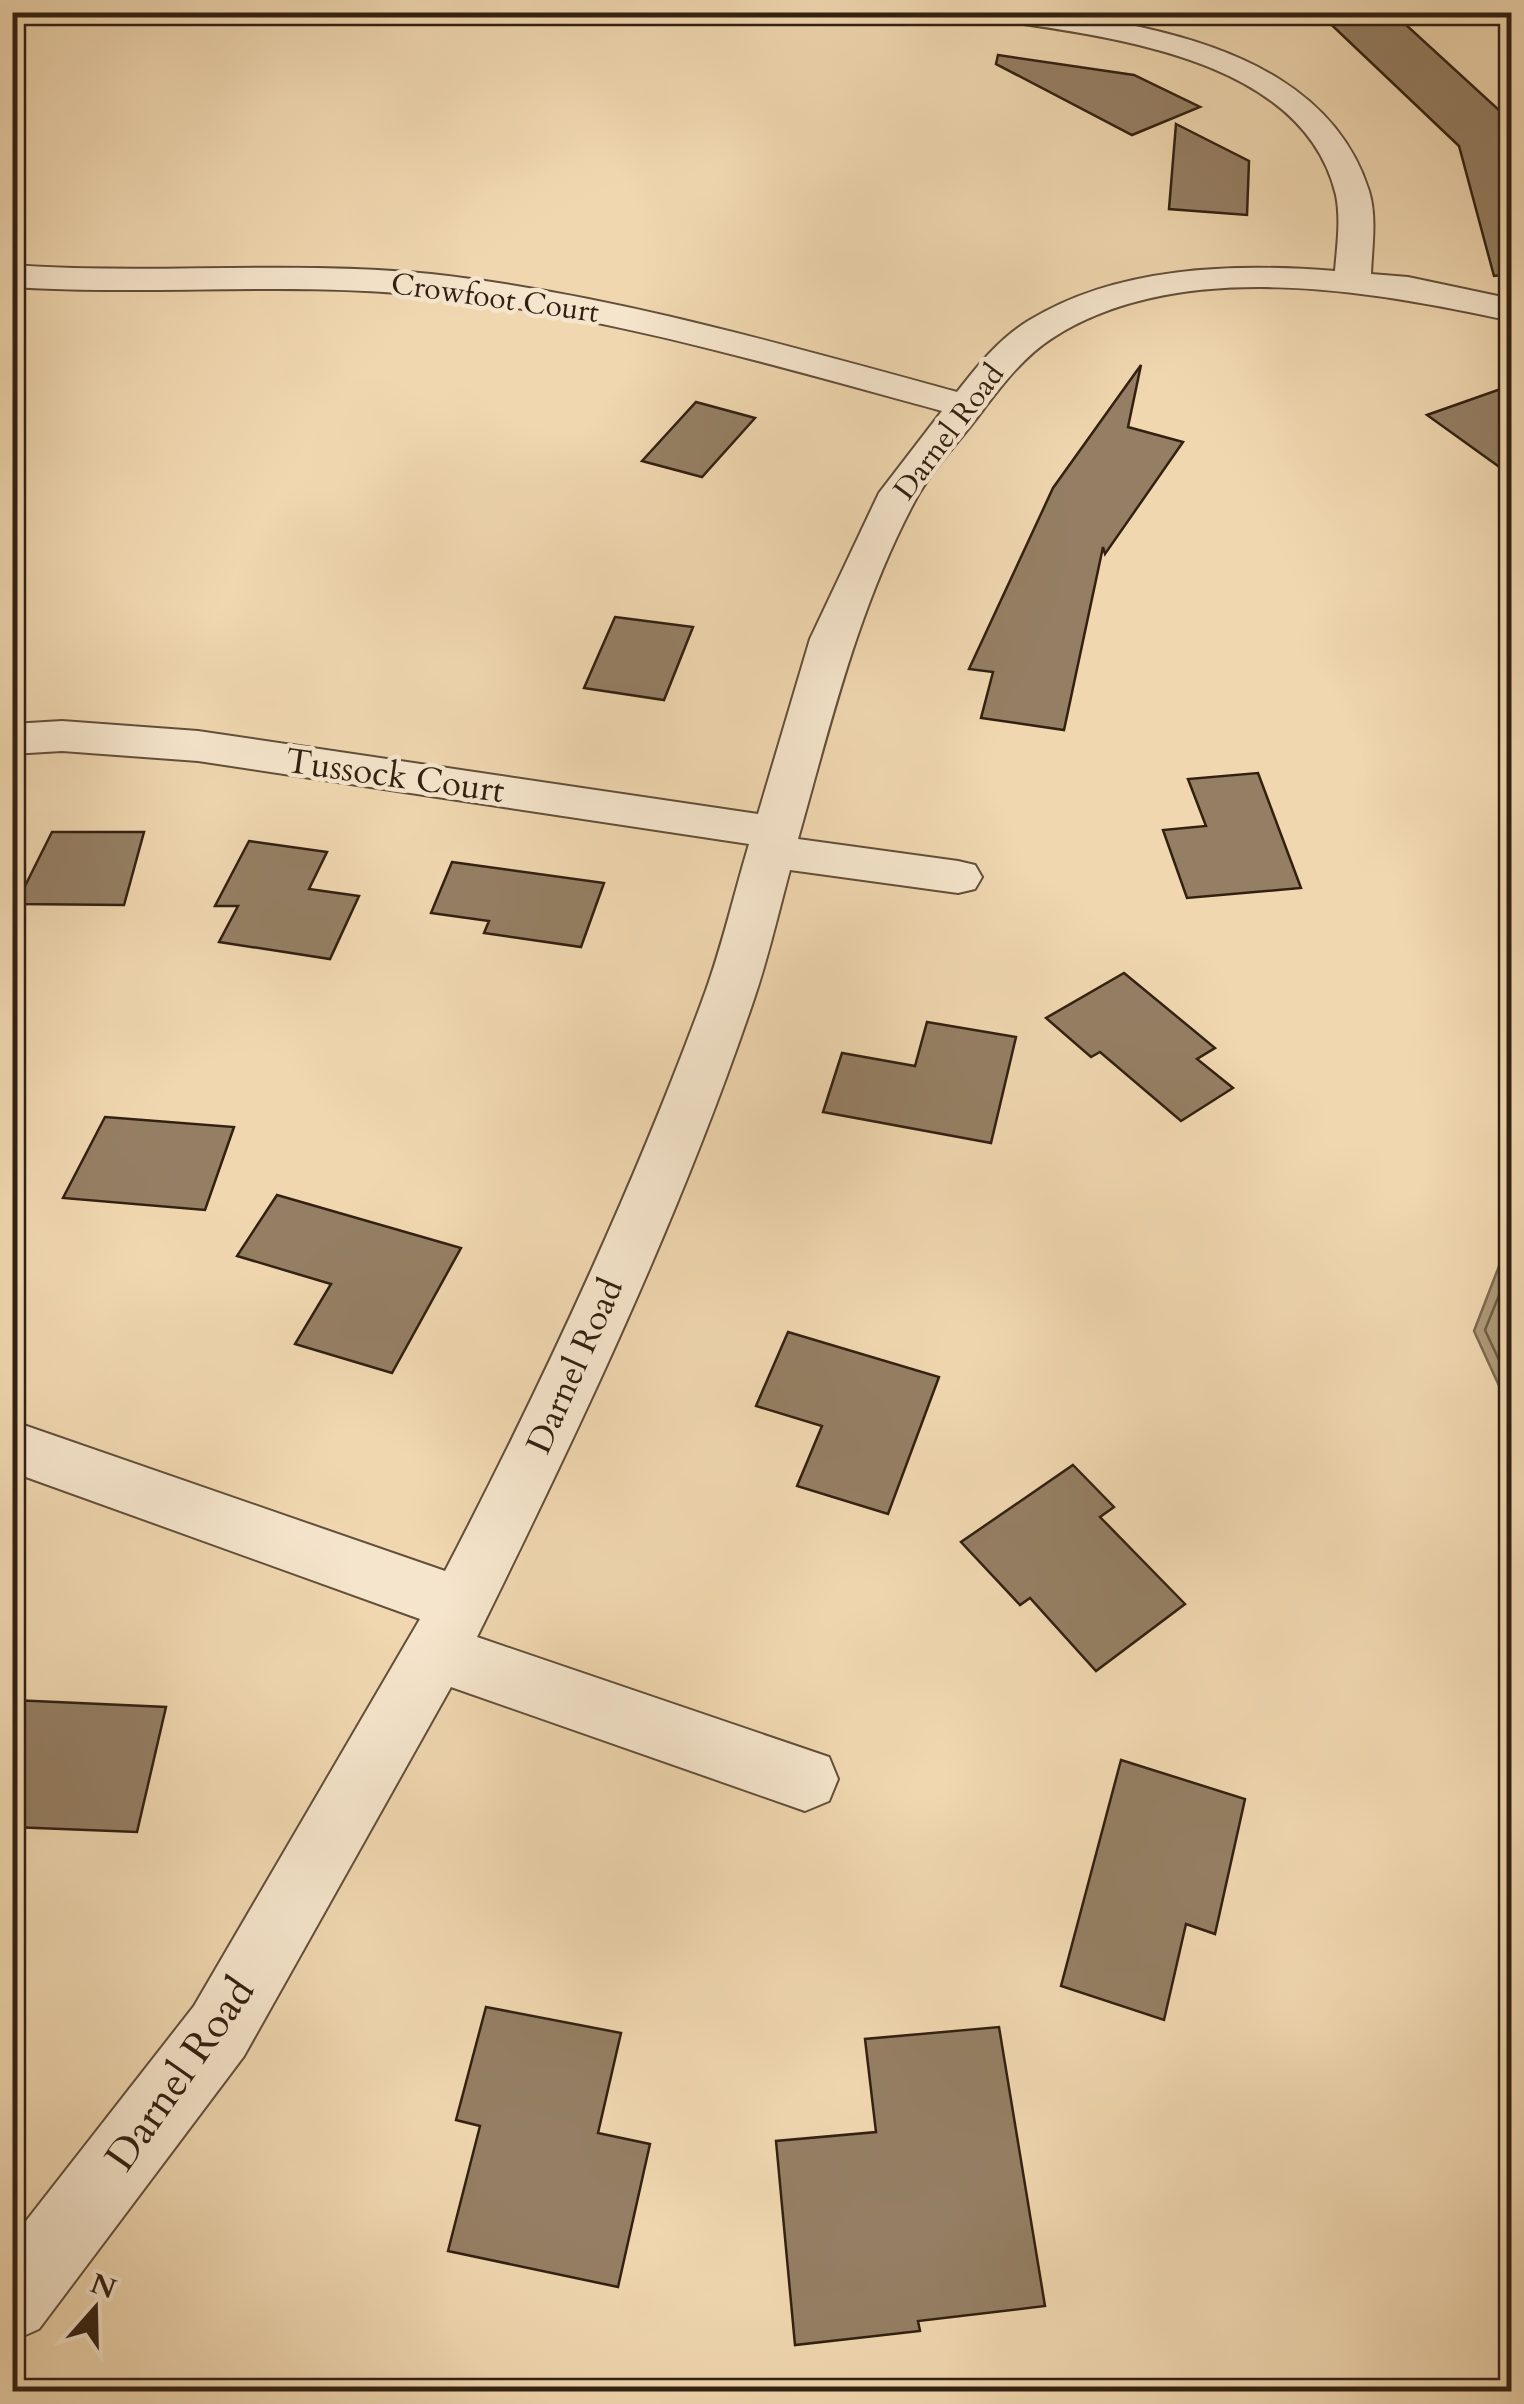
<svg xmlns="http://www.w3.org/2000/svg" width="1524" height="2404" font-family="Cardo,serif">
<rect width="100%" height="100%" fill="#f0d7b0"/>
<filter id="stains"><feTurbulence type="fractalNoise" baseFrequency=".002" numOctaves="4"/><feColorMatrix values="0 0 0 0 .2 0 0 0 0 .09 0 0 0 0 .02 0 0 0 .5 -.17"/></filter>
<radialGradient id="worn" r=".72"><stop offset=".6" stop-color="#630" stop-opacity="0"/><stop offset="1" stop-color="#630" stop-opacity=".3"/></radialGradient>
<polygon fill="#af997a" stroke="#7d6950" stroke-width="2.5" points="1511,1235 1512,1235 1511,1412 1474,1331"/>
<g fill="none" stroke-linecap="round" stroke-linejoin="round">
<polyline stroke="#705c46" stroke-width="2.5" points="1512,1263 1485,1330 1512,1388"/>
</g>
<g fill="#957f64" stroke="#322011" stroke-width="2.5">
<polygon points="1318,12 1392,12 1512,122 1512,274 1494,276 1459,146"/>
<polygon points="998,55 1134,75 1200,107 1132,135 996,64"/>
<polygon points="1176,124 1249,161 1247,215 1169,209"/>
<polygon points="1141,365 1128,427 1183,442 1105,554 1103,547 1064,730 981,718 993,672 969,669 1053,488"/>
<polygon points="1512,385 1512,476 1427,415"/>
<polygon points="696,402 755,418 702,477 642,461"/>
<polygon points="615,617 693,627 664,700 584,688"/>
<polygon points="1258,773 1301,888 1187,898 1163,830 1206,826 1188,779"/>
<polygon points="52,832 144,832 124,905 16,904"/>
<polygon points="249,841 327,852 309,889 359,896 330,959 219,942 238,906 215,906"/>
<polygon points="452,862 604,883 581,947 484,933 489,921 431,913"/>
<polygon points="1124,973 1215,1048 1197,1059 1233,1088 1181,1121 1100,1052 1091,1057 1046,1018"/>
<polygon points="927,1022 1016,1037 991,1143 823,1112 842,1053 915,1066"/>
<polygon points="105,1117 234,1127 205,1210 63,1198"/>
<polygon points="277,1195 461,1248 392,1373 295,1344 331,1284 237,1256"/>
<polygon points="788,1332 939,1377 888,1514 797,1486 822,1426 756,1406"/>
<polygon points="1073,1465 1114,1507 1100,1517 1185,1604 1096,1671 1030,1598 1020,1605 961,1542"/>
<polygon points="12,1700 166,1707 137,1832 12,1827"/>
<polygon points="1121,1760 1245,1799 1215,1934 1186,1924 1164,2020 1061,1986"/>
<polygon points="486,2007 621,2033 598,2133 650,2144 618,2287 448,2251 480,2126 456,2120"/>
<polygon points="999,2027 1045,2306 918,2321 920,2331 795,2345 776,2141 876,2132 865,2039"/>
</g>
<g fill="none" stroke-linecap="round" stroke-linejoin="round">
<defs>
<path id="street" d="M989,12C1014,12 1040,11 1065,12C1090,14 1115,22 1140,27C1236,48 1337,89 1369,191C1377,217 1372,247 1371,274L1408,277L1512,299V321C1373,291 1182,256 1054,337C1021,358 999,389 976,419C957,444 933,469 917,497C859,604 831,722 798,839L958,861L975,865L982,877L975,889L958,893L790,870C778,914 768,959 753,1002C679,1220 578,1432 477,1637L829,1757L838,1779L829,1801L805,1811L451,1687L244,2056L39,2329L12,2341V2239L194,2006L420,1619L12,1472V1421L445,1571C540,1388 629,1198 701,1004C721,952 733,897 749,844L198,761L62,751L12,754V724L62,721L198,731L758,814L810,639L879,493L942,411C773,365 605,315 431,296C292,281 152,296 12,287V265C152,275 292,260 431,274C610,294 784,345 957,392C978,365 999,339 1028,321C1117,266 1234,263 1335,271C1337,246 1341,219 1336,195C1304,60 1117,38 1004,21L993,18Z"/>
</defs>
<use href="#street" stroke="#624e39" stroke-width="4"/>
<use href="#street" fill="#f5e5cc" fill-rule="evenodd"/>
</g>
<g text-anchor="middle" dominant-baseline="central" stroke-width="9" stroke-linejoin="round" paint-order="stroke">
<g font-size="30" fill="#322011" stroke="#f5e5cc">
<text transform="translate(495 298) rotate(8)">Crowfoot Court</text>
<text transform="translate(949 432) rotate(-53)">Darnel Road</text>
</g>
<g font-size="35" fill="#322011" stroke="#f5e5cc">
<text transform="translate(395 776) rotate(8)">Tussock Court</text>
<text transform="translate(575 1366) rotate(-66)">Darnel Road</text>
</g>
<g font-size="42" fill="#322011" stroke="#f5e5cc">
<text transform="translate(180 2074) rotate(-55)">Darnel Road</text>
</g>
</g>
<rect width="1524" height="2404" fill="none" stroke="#f0d7b0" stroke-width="50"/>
<rect x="15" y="15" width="1494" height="2374" fill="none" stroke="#322011" stroke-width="5"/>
<rect x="25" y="25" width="1474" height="2354" fill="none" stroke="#322011" stroke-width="2.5"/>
<g transform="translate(95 2309) rotate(20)" stroke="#f5e5cc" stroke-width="8" paint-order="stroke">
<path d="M0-8L18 38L0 25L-18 38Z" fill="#322011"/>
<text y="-15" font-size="28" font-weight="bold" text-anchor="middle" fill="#322011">N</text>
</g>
<rect width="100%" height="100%" filter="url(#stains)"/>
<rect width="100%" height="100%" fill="url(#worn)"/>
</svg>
